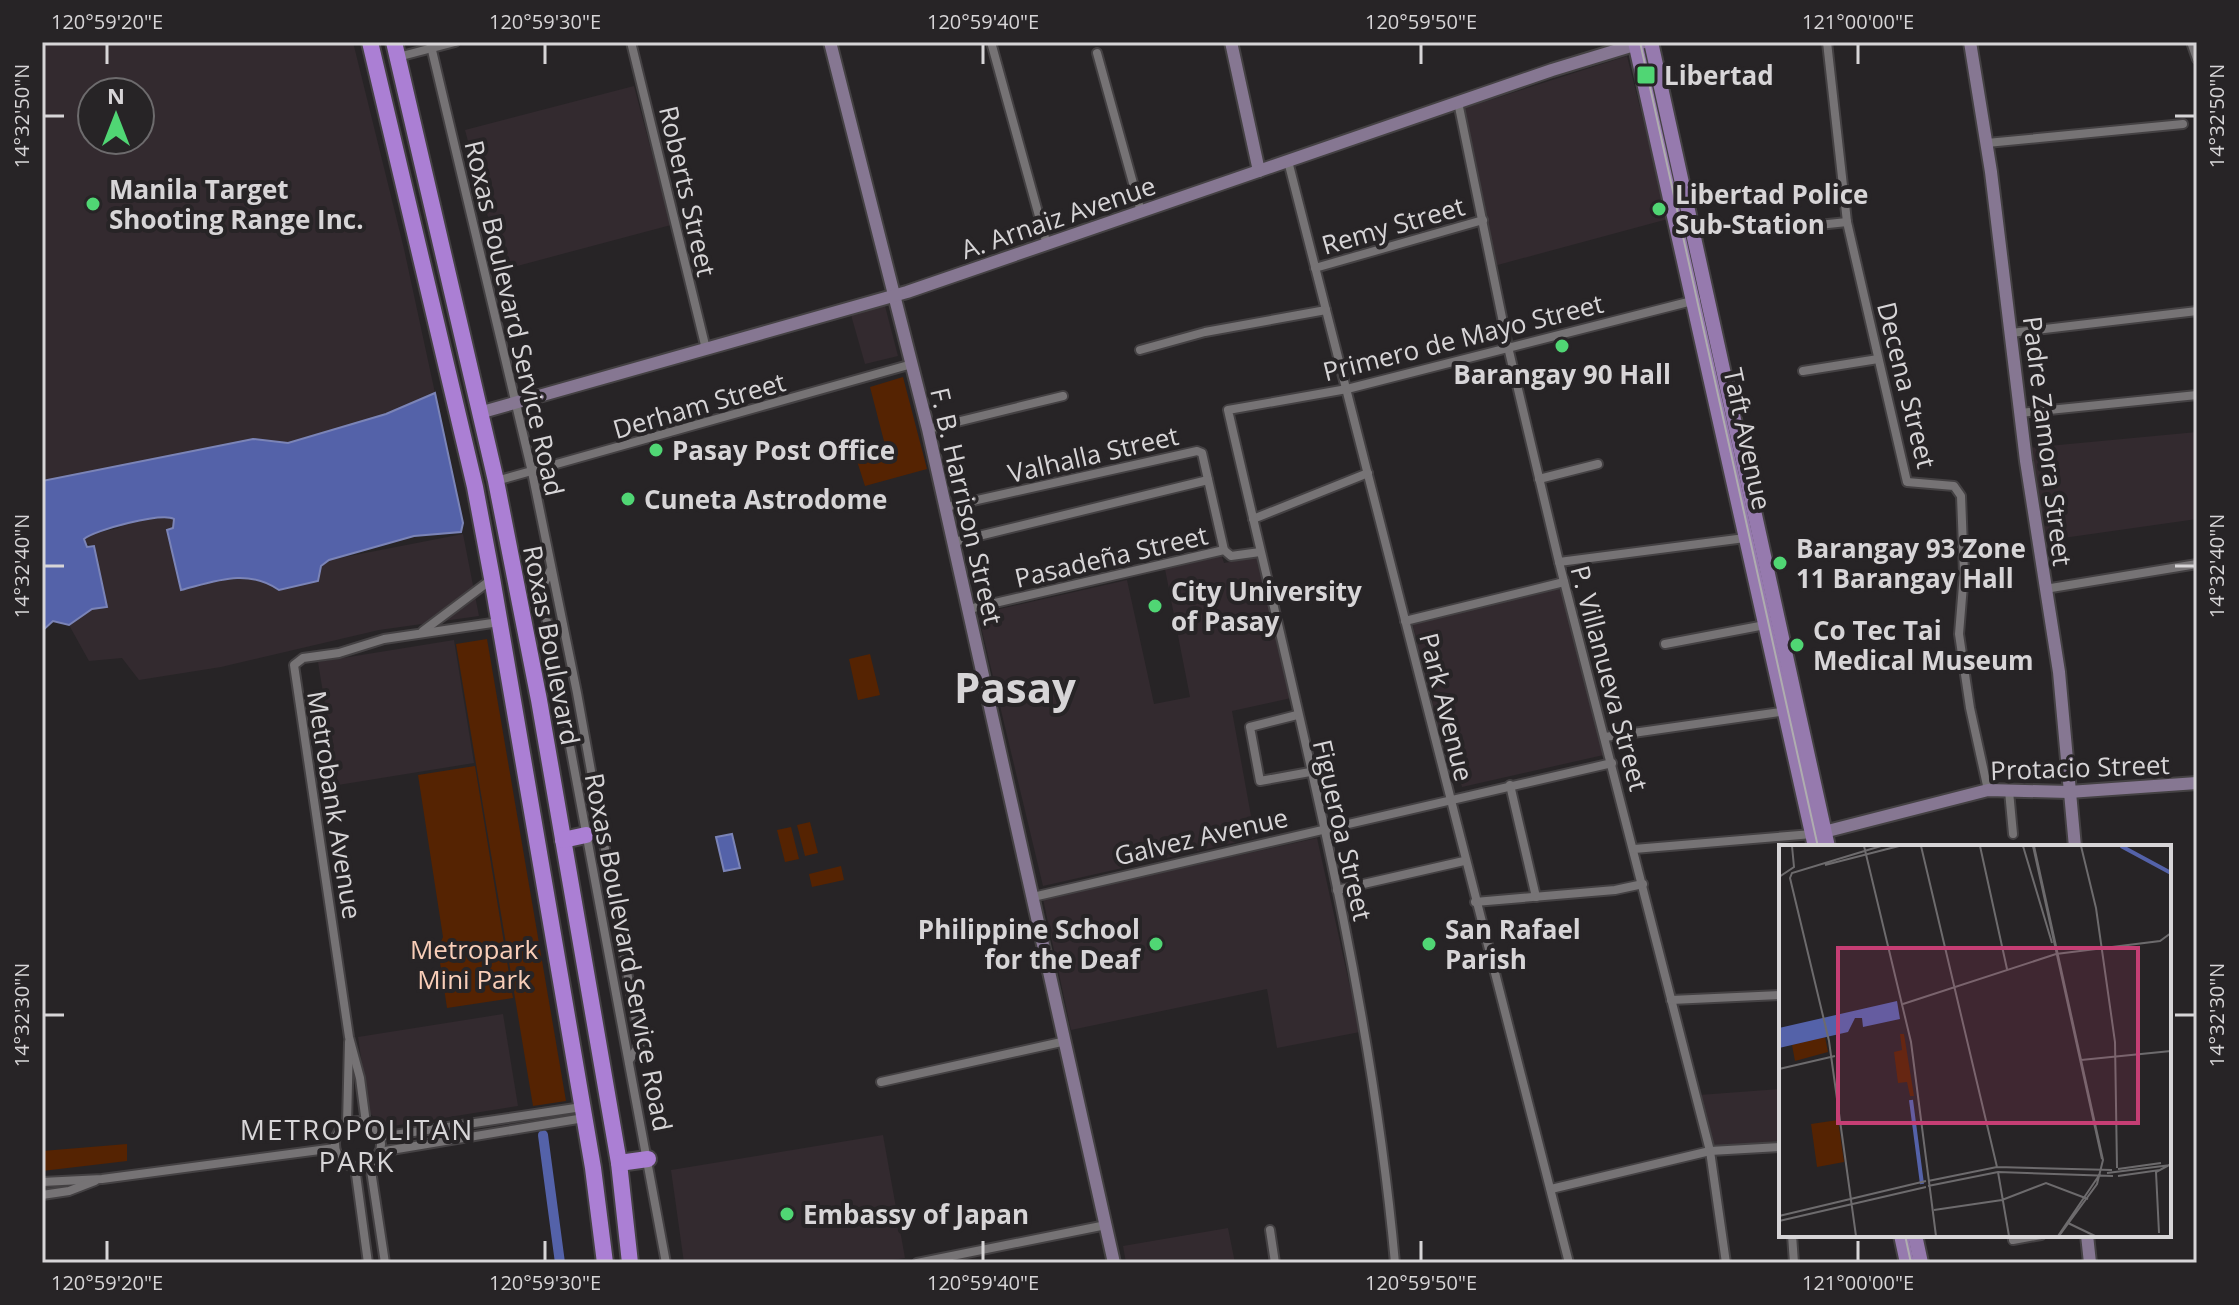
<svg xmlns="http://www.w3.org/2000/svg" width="2239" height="1305" font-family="'Open Sans',sans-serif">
<rect width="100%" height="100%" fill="#272426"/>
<g fill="#332a2f" fill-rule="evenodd">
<path d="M42,42H353L404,249L435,393L386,414L287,443L253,439L42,481ZM92,92H140V140H92Z"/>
<polygon points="1627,56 1668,219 1494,266 1459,110"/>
<polygon points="634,86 671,225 502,270 465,130"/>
<polygon points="885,306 898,356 865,364 851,315"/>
<polygon points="2197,432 2197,519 2042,541 2027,448"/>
<polygon points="164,516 174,519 172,528 235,577 262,579 279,590 318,581 321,567 329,560 463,534 479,616 379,630 221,667 139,680 122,658 89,661 69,625 92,609 107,606 94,546 84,543 87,535 119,528 123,523"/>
<polygon points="1221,554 1224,563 1259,556 1291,698 1232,711 1255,838 1043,886 978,614 1127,580 1154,704 1190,697 1165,569"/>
<polygon points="1561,587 1608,754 1462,787 1460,780 1453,782 1412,622"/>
<polygon points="454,640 474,763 338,785 318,662"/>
<polygon points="1317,838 1360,1032 1277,1048 1267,989 1071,1030 1043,899"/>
<polygon points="503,1014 518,1106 387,1127 369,1113 358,1037"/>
<polygon points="1781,1089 1781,1141 1713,1146 1699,1095"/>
<polygon points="883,1135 905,1258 874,1263 684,1263 671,1170"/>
<polygon points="1228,1228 1235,1263 1126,1263 1123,1246"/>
</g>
<g fill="#552302">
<polygon points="903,377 927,469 865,486 856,458 886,449 870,387"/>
<polygon points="487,639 566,1101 533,1106 456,644"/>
<polygon points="870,654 880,695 858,700 849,659"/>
<polygon points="475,766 513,998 447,1008 438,949 443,937 418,775"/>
<polygon points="810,822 818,853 805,856 797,825"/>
<polygon points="791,827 799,859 785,862 777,830"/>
<polygon points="841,866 844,880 812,887 809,874"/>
<polygon points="127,1144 127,1161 42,1171 42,1151"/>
</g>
<g fill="#5462a9" stroke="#7b84b7" stroke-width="2">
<path d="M435,393L463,523L461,532L414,536L329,560L321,566L318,581L279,590C247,568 216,581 181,590L167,530L173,528L174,519C162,512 94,530 84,539L87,547L94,546L107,607L92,609L69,625L53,621L42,631V481L253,439L288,443L386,414Z"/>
<polygon points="732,834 740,868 724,871 716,837"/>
</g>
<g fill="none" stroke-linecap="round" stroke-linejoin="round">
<polyline stroke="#5462a9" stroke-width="10" points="543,1135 560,1263"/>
<defs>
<g id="street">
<polyline points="430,42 532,472 577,693 640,1044 630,1059"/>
<polyline points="631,42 706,349"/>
<polyline points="991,42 1047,245"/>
<polyline points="1827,42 1847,222 1907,482 1954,486 1961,496 1964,573 1959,634 1970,708 1988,790"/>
<polyline points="2191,42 2197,59"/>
<polyline points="1097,53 1141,212"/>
<polyline points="398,57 455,42"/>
<polyline points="1458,102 1508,347 1559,562 1710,1151 1726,1263"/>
<polyline points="1987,143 2183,124"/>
<polyline points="1288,161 1569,1263"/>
<polyline points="1809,226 1847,222"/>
<polyline points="1315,268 1483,220"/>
<polyline points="2011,333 2197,311"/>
<polyline points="1140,350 1205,332 1326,310"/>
<polyline points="1803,371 1878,359"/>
<polyline points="2020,413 2197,395"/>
<polyline points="928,429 1063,396"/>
<polyline points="1539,479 1598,464"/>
<polyline points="496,481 912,364"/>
<polyline points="946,507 1197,451 1202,453 1224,550"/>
<polyline points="1253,519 1368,473"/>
<polyline points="954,542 1208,480"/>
<polyline points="1559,562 1745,538"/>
<polyline points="550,571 541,590 666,1263"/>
<polyline points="2045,589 2197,564"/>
<polyline points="969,609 1224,550 1231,556 1260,552"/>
<polyline points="1405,621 1564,582"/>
<polyline points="423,631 492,579"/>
<polyline points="1665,644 1765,625"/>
<polyline points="1297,715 1250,727 1260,781 1310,772"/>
<polyline points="1605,737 1787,711"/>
<polyline points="1510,785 1536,897"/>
<polyline points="2009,791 2013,834"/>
<polyline points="1634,849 1812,834"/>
<polyline points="1337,890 1464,861"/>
<polyline points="1033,897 1612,763"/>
<polyline points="1475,902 1615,890 1643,884"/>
<polyline points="1671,1000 1781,995"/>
<polyline points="881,1082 1066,1041"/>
<circle cx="358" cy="1144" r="23"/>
<polyline points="366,1123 360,1078 349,1037 294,665 303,658 339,653 384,639 499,622"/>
<polyline points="347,1124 349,1042"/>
<polyline points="380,1137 582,1107"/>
<polyline points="379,1152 584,1118"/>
<polyline points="370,1164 385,1263"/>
<polyline points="355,1167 368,1263"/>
<polyline points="42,1182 102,1179 335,1148"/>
<polyline points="1551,1189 1710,1151 1781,1147"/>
<polyline points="42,1195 69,1191 95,1181"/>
<polyline points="1270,1230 1275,1263"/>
<polyline points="1792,1235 1794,1263"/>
<polyline points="2013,1240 2041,1235"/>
<polyline points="917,1263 1106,1225"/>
<path d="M1395,1263C1369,974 1292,692 1228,410L1347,389L1696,300"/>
</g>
<g id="secondary">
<polyline points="830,42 928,429 1114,1263"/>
<polyline points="1231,42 1259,171"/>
<polyline points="1970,42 1991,172 2026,461 2059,672 2075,847"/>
<polyline points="479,413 907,292 1552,70 1644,42"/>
<polyline points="1816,834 1988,790 2069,792 2197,783"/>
<polyline points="2087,1235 2090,1263"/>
</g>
<g id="primary">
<polyline points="1635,42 1815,847"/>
<polyline points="1651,42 1828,847"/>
<polyline points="1901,1235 1907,1263"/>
<polyline points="1915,1235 1921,1263"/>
</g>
<g id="highway">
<polyline points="370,42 475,487 492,578 593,1168 605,1263"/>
<polyline points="394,42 496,481 539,700 619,1163 630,1263"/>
<polyline points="563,840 586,835"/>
<polyline points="619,1163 648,1159"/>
</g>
</defs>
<use href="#street" stroke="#444143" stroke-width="12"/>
<use href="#secondary" stroke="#444143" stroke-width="16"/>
<use href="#primary" stroke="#444143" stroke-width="18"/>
<use href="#highway" stroke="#444143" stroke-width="20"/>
<use href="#street" stroke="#767375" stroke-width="8"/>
<use href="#secondary" stroke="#867792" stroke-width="12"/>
<use href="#primary" stroke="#967aae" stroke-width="14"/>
<use href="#highway" stroke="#ab7fd4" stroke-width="16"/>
<g stroke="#afadaf" stroke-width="2">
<polyline points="1640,42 1818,847"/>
<polyline points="1905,1235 1911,1263"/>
</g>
</g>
<path fill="none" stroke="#d7d5d7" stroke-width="3" d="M107,44V64M545,44V64M983,44V64M1421,44V64M1858,44V64M44,116H64M2175,116H2195M44,566H64M2175,566H2195M44,1015H64M2175,1015H2195M107,1241V1261M545,1241V1261M983,1241V1261M1421,1241V1261M1858,1241V1261"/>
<g fill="#50d674" stroke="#272426" stroke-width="3">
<rect x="1636" y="65" width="20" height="20" rx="4"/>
<circle cx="93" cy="204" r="8"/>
<circle cx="1659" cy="209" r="8"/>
<circle cx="1562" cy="346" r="8"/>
<circle cx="656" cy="450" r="8"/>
<circle cx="628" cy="499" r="8"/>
<circle cx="1780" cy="563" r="8"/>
<circle cx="1155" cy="606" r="8"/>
<circle cx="1797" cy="645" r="8"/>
<circle cx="1156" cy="944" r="8"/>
<circle cx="1429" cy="944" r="8"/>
<circle cx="787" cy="1214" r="8"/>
</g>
<g text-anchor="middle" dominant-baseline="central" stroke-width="8" stroke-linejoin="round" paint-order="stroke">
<g font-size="26" font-weight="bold" fill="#d7d5d7" stroke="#272426" text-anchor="start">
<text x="1664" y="75">Libertad</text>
<text x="109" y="189">Manila Target<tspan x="109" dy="30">Shooting Range Inc.</tspan></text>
<text x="1675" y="194">Libertad Police<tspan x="1675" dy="30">Sub-Station</tspan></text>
<text x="1562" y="374" text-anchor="middle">Barangay 90 Hall</text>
<text x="672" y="450">Pasay Post Office</text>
<text x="644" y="499">Cuneta Astrodome</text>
<text x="1796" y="548">Barangay 93 Zone<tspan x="1796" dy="30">11 Barangay Hall</tspan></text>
<text x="1171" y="591">City University<tspan x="1171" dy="30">of Pasay</tspan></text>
<text x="1813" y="630">Co Tec Tai<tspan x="1813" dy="30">Medical Museum</tspan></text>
<text x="1140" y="929" text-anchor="end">Philippine School<tspan x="1140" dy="30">for the Deaf</tspan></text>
<text x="1445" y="929">San Rafael<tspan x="1445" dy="30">Parish</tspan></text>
<text x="803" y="1214">Embassy of Japan</text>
</g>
<g font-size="26" fill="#d7d5d7" stroke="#272426">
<text transform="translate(688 191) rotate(77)">Roberts Street</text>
<text transform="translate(1058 217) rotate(-19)">A. Arnaiz Avenue</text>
<text transform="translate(1393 225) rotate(-16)">Remy Street</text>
<text transform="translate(515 318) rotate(77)">Roxas Boulevard Service Road</text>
<text transform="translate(1463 337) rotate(-14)">Primero de Mayo Street</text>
<text transform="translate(1907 385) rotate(76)">Decena Street</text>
<text transform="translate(699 405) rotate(-16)">Derham Street</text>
<text transform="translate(1748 439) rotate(78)">Taft Avenue</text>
<text transform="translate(2048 441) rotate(83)">Padre Zamora Street</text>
<text transform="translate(1093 454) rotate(-13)">Valhalla Street</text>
<text transform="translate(967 506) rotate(77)">F. B. Harrison Street</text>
<text transform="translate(1111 556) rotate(-13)">Pasadeña Street</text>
<text transform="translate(552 645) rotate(79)">Roxas Boulevard</text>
<text transform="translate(1610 678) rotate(75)">P. Villanueva Street</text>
<text transform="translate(1447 707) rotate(76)">Park Avenue</text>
<text transform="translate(2080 767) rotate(-2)">Protacio Street</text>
<text transform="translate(335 805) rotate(81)">Metrobank Avenue</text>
<text transform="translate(1343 830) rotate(77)">Figueroa Street</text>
<text transform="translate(1201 836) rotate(-13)">Galvez Avenue</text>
<text transform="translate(629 952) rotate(79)">Roxas Boulevard Service Road</text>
</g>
<g font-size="26" fill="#f9ceb8" stroke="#272426">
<text x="474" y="949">Metropark<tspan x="474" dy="30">Mini Park</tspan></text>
</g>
<g font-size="28" letter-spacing="2" fill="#d7d5d7" stroke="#272426">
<text x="357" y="1129">METROPOLITAN<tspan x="357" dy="32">PARK</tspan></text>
</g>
<g font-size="42" font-weight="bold" fill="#d7d5d7" stroke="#272426">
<text x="1015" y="686">Pasay</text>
</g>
</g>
<g transform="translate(1779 845)">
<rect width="392" height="392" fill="#272426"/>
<path d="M121,189H125L135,251H131L128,237L119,238L115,207L123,205ZM46,192L49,207L16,216L13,200ZM59,275L65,317L38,322L32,279Z" fill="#552302"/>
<path d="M118,156L121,174L84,182L83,173H76L69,187L0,203V183Z" fill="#5462a9"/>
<path fill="none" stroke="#5462a9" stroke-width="4" d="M342,1L392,28M132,255L143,339"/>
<path fill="none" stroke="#6d6b6d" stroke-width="2" d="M85,1L132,197L157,391M142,1L218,322M201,1L228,124M244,1L273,98M254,1L323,314M255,1L324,315L318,339L280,391M302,1L317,63L336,197L338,323M46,20L120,1M0,32L15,22L13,1M124,159L277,109L381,96L392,88M302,215L392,206M0,224L56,211M339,324L382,318M219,327L230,391M328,328L392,320M339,331L381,325M149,336L218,322L333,325M149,341L219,327L334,331M155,365L223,355L267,338L309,354M0,371L147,336M0,376L147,342M289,378L316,391M380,388L377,327L392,319M77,391L50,196L11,33L13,28L102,1M279,391L321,329"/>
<path fill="#c63e74" fill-opacity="0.15" stroke="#c63e74" stroke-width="4" d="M59,103H359V278H59Z"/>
<rect width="392" height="392" fill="none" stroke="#d7d5d7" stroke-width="4"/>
</g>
<rect width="2239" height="1305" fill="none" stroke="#272426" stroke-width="88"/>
<g transform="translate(116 116)"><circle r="38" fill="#272426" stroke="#6d6b6d" stroke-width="2"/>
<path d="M0-6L14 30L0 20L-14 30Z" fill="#50d674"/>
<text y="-12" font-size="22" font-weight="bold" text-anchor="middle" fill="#d7d5d7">N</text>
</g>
<rect x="44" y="44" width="2151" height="1217" fill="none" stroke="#d7d5d7" stroke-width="3"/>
<g font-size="20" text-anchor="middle" fill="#d7d5d7">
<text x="107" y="29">120°59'20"E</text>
<text x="545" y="29">120°59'30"E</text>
<text x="983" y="29">120°59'40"E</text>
<text x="1421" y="29">120°59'50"E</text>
<text x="1858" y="29">121°00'00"E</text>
<text transform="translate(22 116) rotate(-90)" y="7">14°32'50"N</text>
<text transform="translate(2217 116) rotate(-90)" y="7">14°32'50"N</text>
<text transform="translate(22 566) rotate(-90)" y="7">14°32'40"N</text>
<text transform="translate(2217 566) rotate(-90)" y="7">14°32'40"N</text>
<text transform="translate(22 1015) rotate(-90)" y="7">14°32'30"N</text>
<text transform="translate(2217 1015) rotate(-90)" y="7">14°32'30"N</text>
<text x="107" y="1290">120°59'20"E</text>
<text x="545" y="1290">120°59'30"E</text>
<text x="983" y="1290">120°59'40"E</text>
<text x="1421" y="1290">120°59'50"E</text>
<text x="1858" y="1290">121°00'00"E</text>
</g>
</svg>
